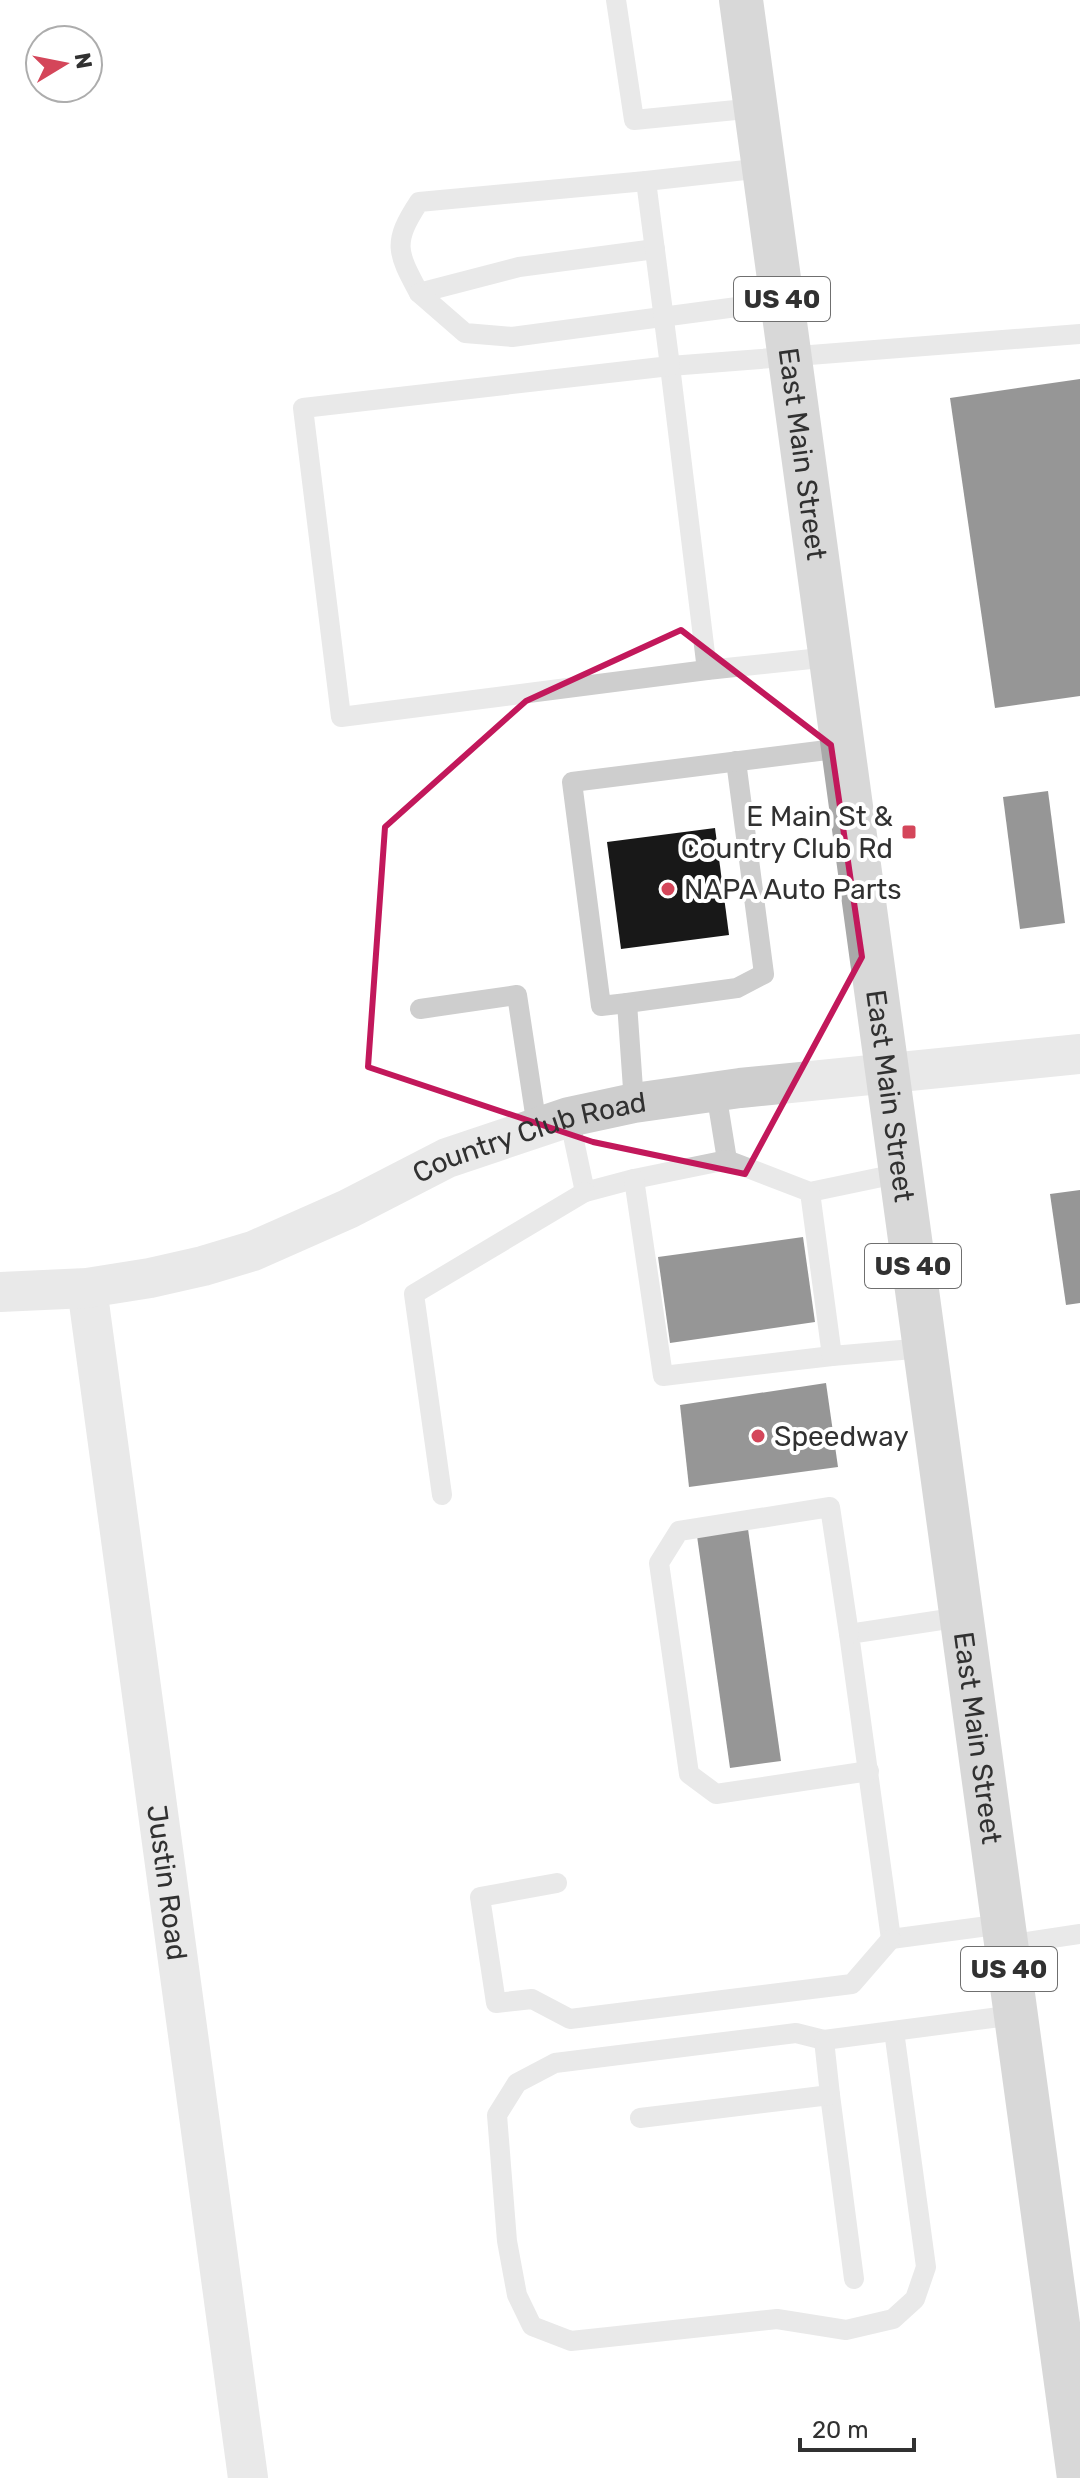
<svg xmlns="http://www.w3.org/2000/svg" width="1080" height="2478" font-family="Rubik,sans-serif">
<rect width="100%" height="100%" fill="#fff"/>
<g fill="#181818">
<polygon points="1080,379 1080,696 995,708 950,398"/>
<polygon points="1048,791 1065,923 1020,929 1003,797"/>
<polygon points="715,828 729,935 621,949 607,842"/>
<polygon points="1080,1190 1080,1303 1066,1305 1050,1194"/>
<polygon points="803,1237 815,1322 670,1343 658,1257"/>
<polygon points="826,1383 838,1467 689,1487 680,1405"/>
<polygon points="748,1529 781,1761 730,1768 697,1536"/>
</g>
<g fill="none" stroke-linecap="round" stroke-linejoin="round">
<g stroke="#cecece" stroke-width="20">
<polyline points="616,0 634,120 756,108"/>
<path d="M646,181L419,202C392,243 397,252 419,293L519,267L655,249"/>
<polyline points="419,293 465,333 512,337 782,301"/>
<polyline points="830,657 707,670 670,366 1080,334"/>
<polyline points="707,670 341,717 303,408 670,366 646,181 764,168"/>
<polyline points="627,1003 737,988 764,974 736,761"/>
<polyline points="420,1009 517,995 537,1127"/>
<polyline points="716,1092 727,1160"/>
<polyline points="634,1103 627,1003 601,1006 572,782 843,748"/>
<polyline points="569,1117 585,1192 634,1179 727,1160 810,1192 901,1173"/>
<polyline points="634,1179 663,1376 832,1356"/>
<polyline points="810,1192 832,1356 924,1348"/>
<polyline points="442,1495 414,1294 585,1192"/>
<polyline points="961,1617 849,1634 891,1939 1003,1924"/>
<polyline points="849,1634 830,1507 679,1531 659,1563 689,1774 716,1794 869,1771"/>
<polyline points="557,1883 480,1897 496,2003 532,1999 570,2019 852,1984 891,1939"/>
<polyline points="1006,1945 1080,1934"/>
<polyline points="824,2040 796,2033 555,2063 517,2083 497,2115 507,2241 517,2295 532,2326 571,2341 777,2319 846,2330 893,2319 915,2299 926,2267 894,2031"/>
<polyline points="830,2095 854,2279"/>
<polyline points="640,2118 830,2095 824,2040 1015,2015"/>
</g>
<g stroke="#cecece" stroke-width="40">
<path id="s1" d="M87,1288L248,2478"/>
<path id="s2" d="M0,1292L87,1288L150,1278L203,1266L253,1251L348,1209L447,1158L569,1117L634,1103L740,1088L1080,1054"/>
</g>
<path stroke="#a9a9a9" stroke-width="44" id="s3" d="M741,0L1079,2478"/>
</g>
<path d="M0 0H1080V2478H0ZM681,630L831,745L862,957L745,1174L593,1142L368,1067L385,827L526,701Z" fill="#fff" fill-opacity=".55" fill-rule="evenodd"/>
<path fill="none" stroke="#c2185b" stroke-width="6" stroke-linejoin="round" d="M681,630L831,745L862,957L745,1174L593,1142L368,1067L385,827L526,701Z"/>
<g fill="#d4465a" stroke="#fff" stroke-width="3">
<rect x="901" y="824" width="16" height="16" rx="4"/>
<circle cx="668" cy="889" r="8"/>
<circle cx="758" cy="1436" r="8"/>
</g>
<g text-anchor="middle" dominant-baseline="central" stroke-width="8" stroke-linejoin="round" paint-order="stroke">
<g fill="#fff" stroke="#6f6f6f" stroke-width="2">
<rect x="734" y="277" width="96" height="44" rx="6"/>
<rect x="865" y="1244" width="96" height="44" rx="6"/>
<rect x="961" y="1947" width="96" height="44" rx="6"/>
</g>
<g font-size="26" font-weight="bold" fill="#313131">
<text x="782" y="299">US 40</text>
<text x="913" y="1266">US 40</text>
<text x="1009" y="1969">US 40</text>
</g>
<g font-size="28" fill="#313131" stroke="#fff">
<text stroke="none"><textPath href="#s3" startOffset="458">East Main Street</textPath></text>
<text stroke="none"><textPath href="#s3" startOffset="1106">East Main Street</textPath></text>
<text stroke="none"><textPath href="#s2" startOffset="558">Country Club Road</textPath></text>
<text stroke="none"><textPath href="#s3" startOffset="1754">East Main Street</textPath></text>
<text stroke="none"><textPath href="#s1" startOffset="600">Justin Road</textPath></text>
</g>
<g font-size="28" fill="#313131" stroke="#fff" text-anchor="start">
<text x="893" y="816" text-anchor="end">E Main St &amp;<tspan x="893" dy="32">Country Club Rd</tspan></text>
<text x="684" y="889">NAPA Auto Parts</text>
<text x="774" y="1436">Speedway</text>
</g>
</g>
<g transform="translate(64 64) rotate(80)"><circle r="38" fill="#ffffff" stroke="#adadad" stroke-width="2"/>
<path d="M0-6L14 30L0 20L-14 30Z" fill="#d4465a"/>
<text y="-12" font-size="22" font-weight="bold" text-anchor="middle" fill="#313131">N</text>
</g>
<path d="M800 2438v12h114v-12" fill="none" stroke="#313131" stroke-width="4"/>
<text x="812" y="2438" font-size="24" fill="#313131" stroke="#ffffff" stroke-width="6" paint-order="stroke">20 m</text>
</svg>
